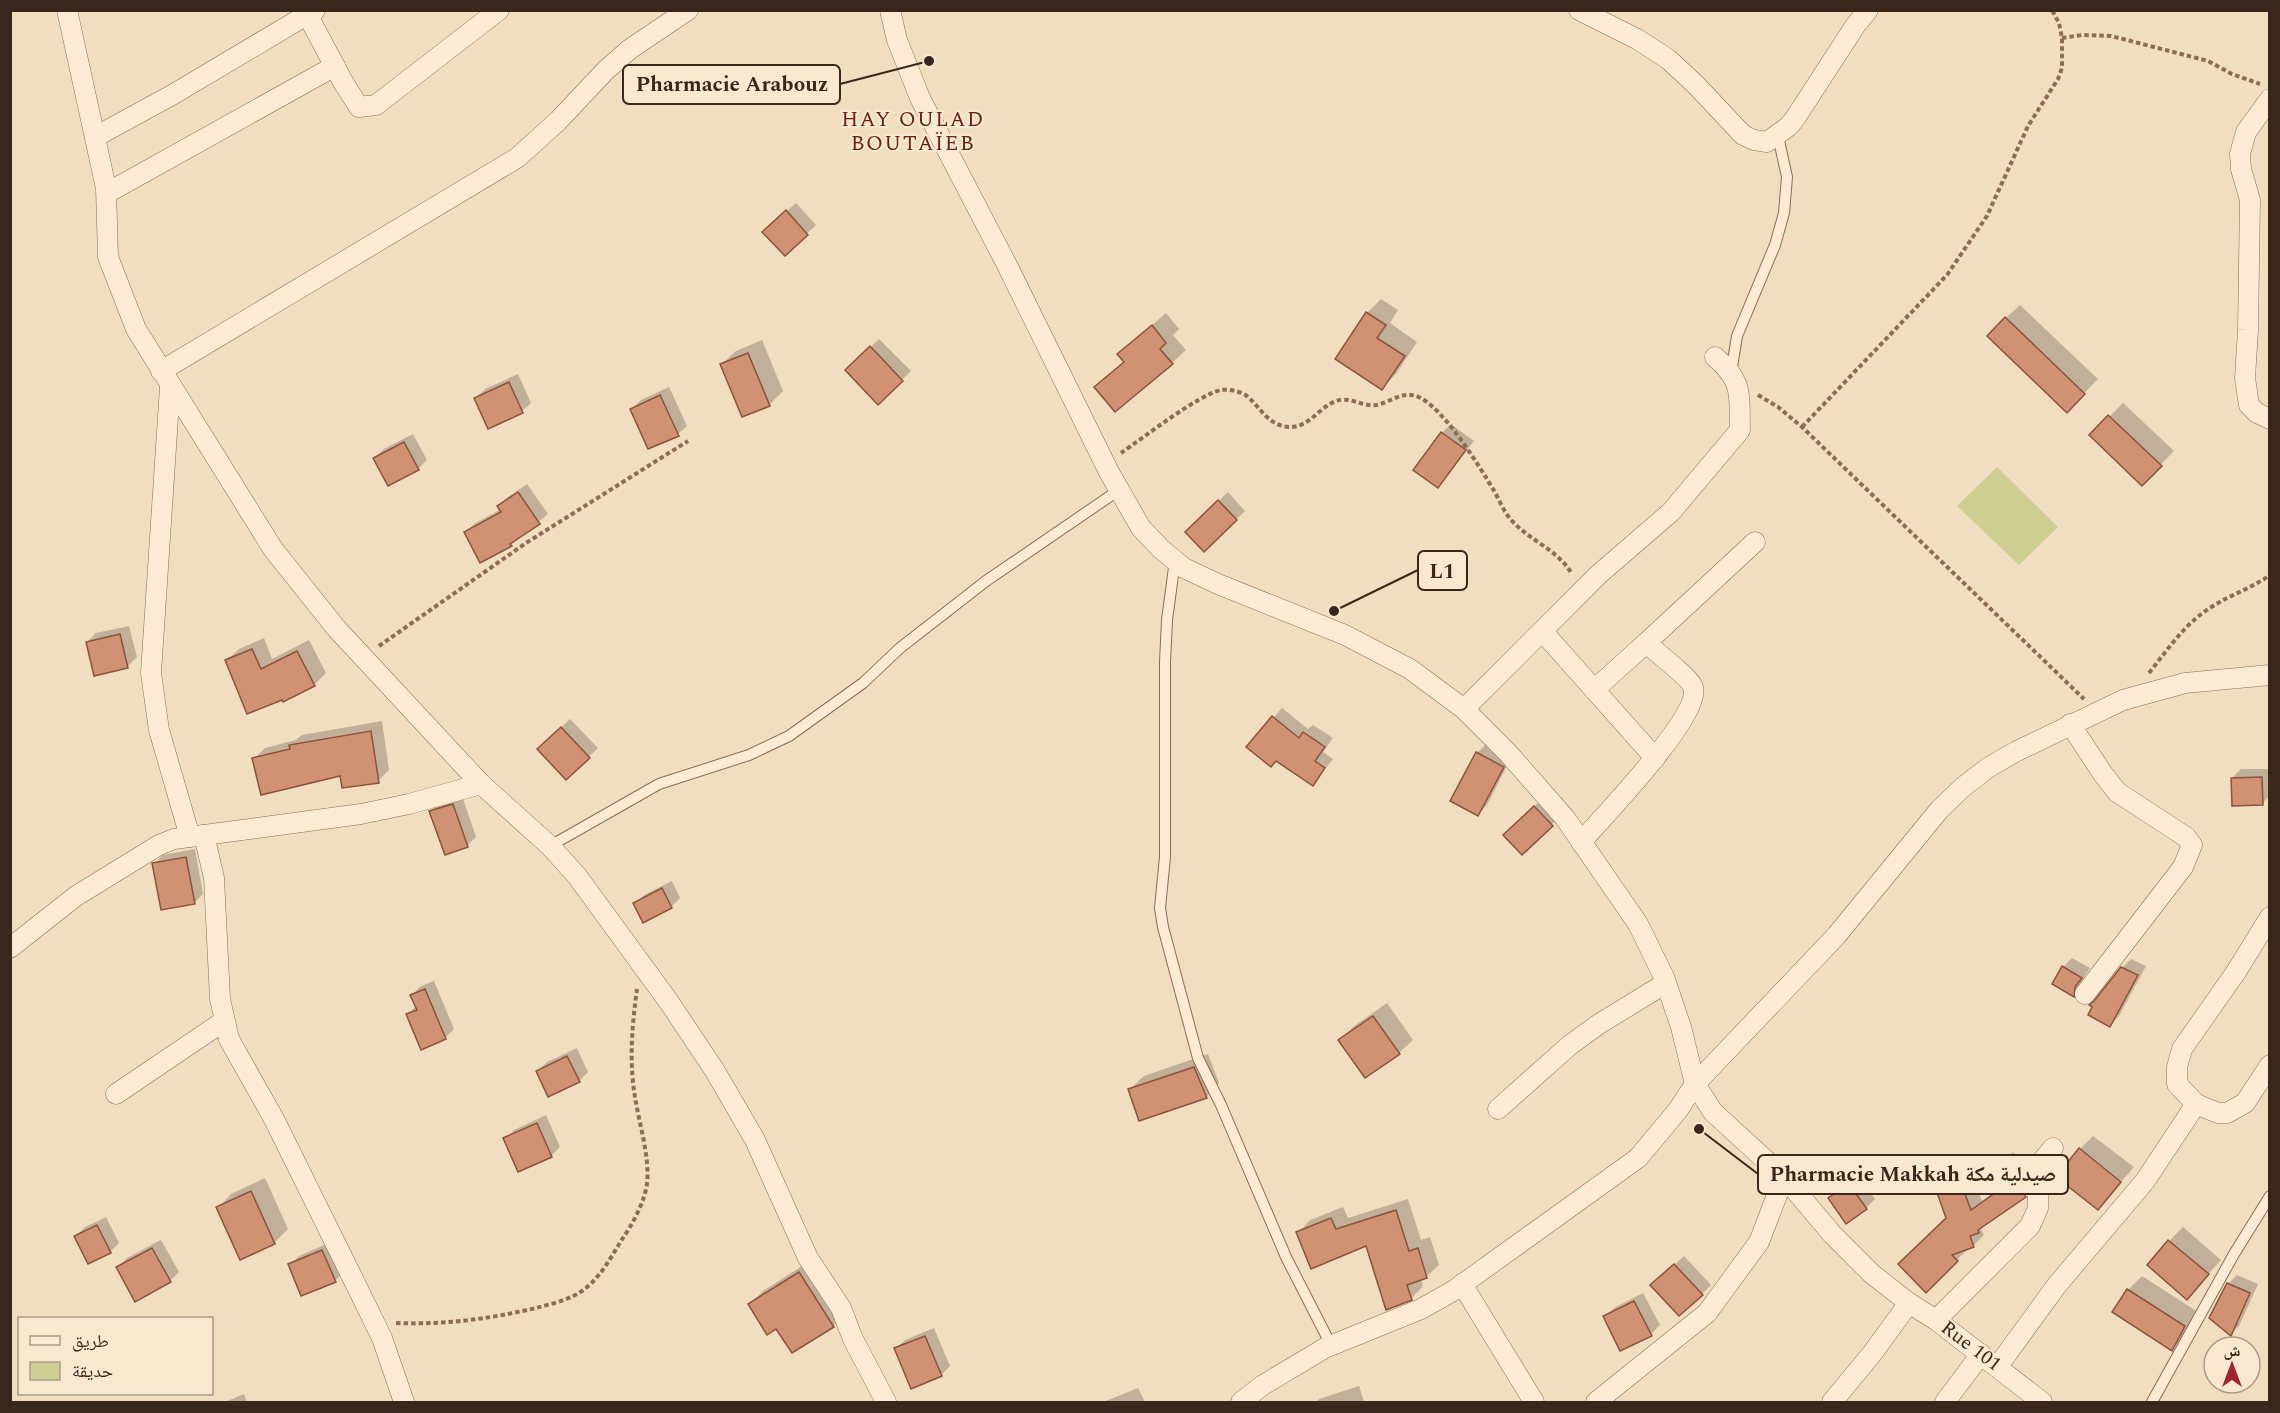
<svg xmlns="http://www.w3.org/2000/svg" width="2280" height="1413" font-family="Spectral,'Noto Naskh Arabic',serif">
<rect width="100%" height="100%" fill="#f1ddc0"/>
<polygon fill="#cecf93" points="1997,467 2058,527 2019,565 1957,506"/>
<g fill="#0003">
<polygon points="796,203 816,225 785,254 773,224"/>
<polygon points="1381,299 1398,310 1390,323 1417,342 1396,374 1382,388 1337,358 1367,313"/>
<polygon points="2020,305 2098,379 2067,411 2006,318"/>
<polygon points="1166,313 1179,329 1173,335 1186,350 1172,363 1096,387 1125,361 1119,354"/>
<polygon points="879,339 911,371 878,403 847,370"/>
<polygon points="762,340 783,391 769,405 722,364 736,351"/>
<polygon points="518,374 531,403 522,411 489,427 476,398 485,389"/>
<polygon points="669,387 687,426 678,434 632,409 641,400"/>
<polygon points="2123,403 2174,451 2142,484 2091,435"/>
<polygon points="1451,424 1474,441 1438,486 1442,433"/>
<polygon points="413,434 427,460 418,469 375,458 384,449"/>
<polygon points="527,484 548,514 511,545 466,532 474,524 501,509 499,506 508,497"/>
<polygon points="1228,492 1245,511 1204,550 1187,532"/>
<polygon points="129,626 137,657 128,666 87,642 96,633"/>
<polygon points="264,638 272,659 309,640 326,673 314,685 227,660 239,649"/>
<polygon points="1282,708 1308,729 1313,725 1333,738 1323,752 1333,759 1313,784 1276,760 1248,747"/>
<polygon points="570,719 598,748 566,778 539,749"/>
<polygon points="382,721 389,770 378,781 254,759 265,748 296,740 302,735"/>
<polygon points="1486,744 1511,758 1487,805 1478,814 1477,753"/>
<polygon points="2241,769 2270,769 2270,796 2262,803 2232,778"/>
<polygon points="462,796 476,837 467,846 431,811 440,802"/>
<polygon points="1543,798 1560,816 1523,853 1505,835"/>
<polygon points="195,849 203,894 194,903 154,864 163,855"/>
<polygon points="672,881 680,898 671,907 644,921 635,904 644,895"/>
<polygon points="2072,958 2090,968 2084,977 2082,986 2073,995 2063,967"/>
<polygon points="2131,959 2146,966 2119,1016 2110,1025 2122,968"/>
<polygon points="434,981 454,1029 445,1038 408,1014 416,1006 412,995 421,986"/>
<polygon points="1387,1003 1413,1040 1399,1053 1340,1040 1354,1026"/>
<polygon points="577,1048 588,1072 579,1081 538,1071 547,1062"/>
<polygon points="1208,1054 1219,1083 1206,1097 1130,1089 1144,1076"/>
<polygon points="546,1115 560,1147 551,1156 505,1139 514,1130"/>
<polygon points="2093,1136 2134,1167 2098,1208 2080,1149"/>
<polygon points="2013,1152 2035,1185 2025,1196 1989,1221 1981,1229 1984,1235 1973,1246 1966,1248 1967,1250 1926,1290 1947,1218 1938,1190 1948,1180 1971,1172 1982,1201 2000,1188 1989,1172"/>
<polygon points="1858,1176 1875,1199 1866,1208 1830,1198"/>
<polygon points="265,1178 288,1229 274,1243 218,1208 231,1194"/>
<polygon points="1408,1199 1421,1240 1430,1237 1439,1265 1426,1277 1421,1279 1423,1286 1411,1299 1367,1244 1298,1233 1310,1220 1343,1207 1348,1218"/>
<polygon points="106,1217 119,1243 110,1252 76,1236 85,1227"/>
<polygon points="2183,1227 2221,1260 2187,1298 2169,1241"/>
<polygon points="161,1240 179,1272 170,1281 118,1267 127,1258"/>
<polygon points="331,1242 344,1272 335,1281 290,1265 299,1256"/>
<polygon points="1684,1256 1711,1285 1702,1294 1661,1277"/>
<polygon points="813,1259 847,1312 833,1326 777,1327 749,1305 763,1291"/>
<polygon points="2237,1275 2258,1284 2239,1326 2231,1334 2228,1284"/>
<polygon points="2142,1276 2198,1312 2185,1335 2172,1349 2114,1311 2128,1290"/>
<polygon points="1643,1293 1660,1325 1651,1334 1605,1317 1614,1308"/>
<polygon points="934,1328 950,1366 941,1375 896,1349 905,1340"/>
<polygon points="1359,1386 1364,1402 1316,1402 1319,1399"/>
<polygon points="1138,1388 1145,1402 1103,1402"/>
<polygon points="244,1394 247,1402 225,1402"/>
</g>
<g fill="#d19173" stroke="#8c533b" stroke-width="1.5">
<polygon points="786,210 808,235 785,256 762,232"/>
<polygon points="1366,312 1386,325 1377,338 1405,356 1382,390 1335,359"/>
<polygon points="2005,317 2085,394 2067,413 1987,336"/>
<polygon points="1152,325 1166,343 1160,349 1173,364 1115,412 1094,387 1124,362 1117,354"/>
<polygon points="870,346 903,381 878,405 845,370"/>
<polygon points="748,353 770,406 742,417 720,364"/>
<polygon points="509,382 523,413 488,429 474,398"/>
<polygon points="660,395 679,436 648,449 630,409"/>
<polygon points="2108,415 2162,466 2142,486 2089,435"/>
<polygon points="1441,432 1466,450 1438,488 1413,470"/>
<polygon points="404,442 419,470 388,486 373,458"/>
<polygon points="518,492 540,524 510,544 512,546 480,563 464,532 501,512 497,506"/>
<polygon points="1218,500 1237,520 1204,552 1185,532"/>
<polygon points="120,634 128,668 94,676 86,642"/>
<polygon points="252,649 261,669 297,651 315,686 283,702 282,700 247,714 225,660"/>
<polygon points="1272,716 1299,738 1303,732 1325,747 1315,761 1325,768 1313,786 1276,761 1271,767 1246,747"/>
<polygon points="561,727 590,758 566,780 537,749"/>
<polygon points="371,731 379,783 342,788 340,776 261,795 252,758 290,749 289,745"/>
<polygon points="1476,752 1504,767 1478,816 1450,801"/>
<polygon points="2262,777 2263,805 2232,806 2231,778"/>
<polygon points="453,804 468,847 445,855 429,811"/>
<polygon points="1534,806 1553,826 1522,855 1503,835"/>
<polygon points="186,857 195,904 161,910 152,863"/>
<polygon points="662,888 672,908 643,923 633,903"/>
<polygon points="2062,966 2082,978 2075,987 2074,997 2052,984"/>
<polygon points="2121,967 2138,975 2110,1027 2088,1015 2092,1007 2089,1005 2094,1001"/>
<polygon points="425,989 446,1039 421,1050 406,1014 417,1010 410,995"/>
<polygon points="1373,1016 1400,1054 1365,1078 1338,1040"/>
<polygon points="567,1056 580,1082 548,1097 536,1071"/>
<polygon points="1194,1067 1207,1098 1139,1121 1128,1089"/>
<polygon points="537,1123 552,1157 518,1172 503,1138"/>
<polygon points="2079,1148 2121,1182 2098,1210 2056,1177"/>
<polygon points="2002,1162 2026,1197 1978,1230 1979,1233 1970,1236 1974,1247 1952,1255 1958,1261 1926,1293 1898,1264 1946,1218 1936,1190 1960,1181 1971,1210 1999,1190 1987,1172"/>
<polygon points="1849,1184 1867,1209 1846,1224 1828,1198"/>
<polygon points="251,1191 275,1244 240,1260 216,1207"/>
<polygon points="1396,1210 1409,1251 1418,1248 1427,1278 1407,1285 1412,1300 1386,1310 1366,1246 1311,1269 1296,1232 1331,1218 1336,1229"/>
<polygon points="97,1225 111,1253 88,1264 74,1236"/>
<polygon points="2168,1240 2209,1274 2187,1300 2147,1265"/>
<polygon points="152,1248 171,1282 135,1302 116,1267"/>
<polygon points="322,1250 336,1282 301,1296 288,1264"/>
<polygon points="1674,1264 1703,1295 1679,1316 1650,1285"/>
<polygon points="799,1272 834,1327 792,1353 776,1329 767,1335 748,1304"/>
<polygon points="2227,1283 2250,1293 2231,1336 2209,1318"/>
<polygon points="2127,1289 2185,1326 2172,1351 2112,1312"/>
<polygon points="1634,1301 1652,1336 1620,1351 1603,1316"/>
<polygon points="925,1336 942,1376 911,1389 894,1348"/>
</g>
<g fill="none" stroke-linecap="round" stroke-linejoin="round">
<defs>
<g id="service">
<polyline points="1731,373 1737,336 1775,245 1784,213 1787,177 1778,136"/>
<polyline points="1175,560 1167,620 1165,662 1165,857 1160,908 1163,927 1198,1058 1221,1105 1286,1257 1331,1345"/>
<polyline points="550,846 659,784 749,755 789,736 863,683 900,648 986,581 1119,490"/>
<polyline points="2152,1402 2234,1254 2270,1196"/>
</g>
<g id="minor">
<polyline points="67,10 106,188 108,257 136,329 273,549 336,628 481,784 550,846 577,876 669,1002 715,1071 755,1140 808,1258 841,1308 853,1339 886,1402"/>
<polyline points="305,10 343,82 359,107 376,105 499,10"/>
<polyline points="890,10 897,40 920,98 1007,265 1109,472 1141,528 1161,549 1184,568 1218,584 1345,635 1410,669 1464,709 1508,753 1565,818 1638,924 1664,977 1681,1027 1695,1084 1713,1112 1784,1177 1832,1234 1872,1274 1909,1303 1936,1320 2042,1402"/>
<polyline points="1579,10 1637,39 1668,59 1696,85 1743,135 1754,140 1767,142 1789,126 1796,117 1855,26 1868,10"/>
<polyline points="2270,99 2246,132 2240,154 2241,169 2250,200 2248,330 2245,378 2249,405 2257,413 2270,419"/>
<polyline points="95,137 172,95 315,10"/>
<polyline points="107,193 335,66"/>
<polyline points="161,371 517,158 558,121 606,70 630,49 688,10"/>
<polyline points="170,387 151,673 159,730 190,837"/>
<polyline points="1543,632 1655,758"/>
<polyline points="1646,643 1755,542"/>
<path d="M1464,709L1598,575L1671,512L1740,430C1739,395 1744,382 1715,357"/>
<polyline points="2070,724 2103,774 2117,792 2186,837 2192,845 2183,867 2085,994"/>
<polyline points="204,835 214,878 220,999 229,1039 275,1121 360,1293 382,1338 404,1402"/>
<path d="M1581,842C1602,818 1702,715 1693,687C1691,679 1655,651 1646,643L1594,690"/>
<polyline points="2270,917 2236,972 2182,1049 2177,1067 2177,1084 2196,1104 2218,1113 2227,1113 2245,1103 2270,1065"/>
<polyline points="10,948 76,896 159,845 174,839 361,814 409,804 481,784"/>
<polyline points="116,1094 224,1021"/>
<polyline points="1498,1109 1570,1045 1599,1024 1666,983"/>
<polyline points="1462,1284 1534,1402"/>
<polyline points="1936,1320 2030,1226 2038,1208 2038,1166 2053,1148"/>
<polyline points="1998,1366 2057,1285 2145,1181 2196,1104"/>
<polyline points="1241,1402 1263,1385 1325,1348 1421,1309 1453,1291 1638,1158 1678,1110 1695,1084 1836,936 1940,809 1963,787 1989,767 2017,751 2123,700 2185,683 2270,675"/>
<polyline points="1596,1402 1707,1313 1759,1242 1784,1177"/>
<polyline points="1832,1402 1871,1355 1909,1303"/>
<polyline points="1945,1402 1981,1354"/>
</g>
</defs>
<use href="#service" stroke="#8b6d57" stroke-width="12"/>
<use href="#minor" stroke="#8b6d57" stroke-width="21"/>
<g stroke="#8b6d57" stroke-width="4" stroke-dasharray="4.5 3" stroke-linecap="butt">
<polyline points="2062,38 2082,35 2111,36 2208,61 2232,74 2260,84"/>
<polyline points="1758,395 1778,407 1802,427 2084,699"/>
<polyline points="1802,427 1947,275 1987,216 2028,126 2058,79 2062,68 2062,38 2059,23 2052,10"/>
<path d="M1121,453C1143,438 1198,395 1221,390C1229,389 1240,391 1247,396C1261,408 1268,426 1290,427C1310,427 1319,407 1336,401C1351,396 1362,407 1376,405C1388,403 1398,394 1411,395C1437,396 1479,466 1493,489C1498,497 1502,508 1508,516C1526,540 1556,547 1572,574"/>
<polyline points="379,646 526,543 688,441"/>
<path d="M2149,673C2169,648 2185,623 2213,606C2232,594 2252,588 2270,575"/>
<path d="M396,1323C444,1325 489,1319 536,1308C551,1304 569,1300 582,1291C600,1278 610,1259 621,1241C632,1225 645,1202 647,1183C650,1157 639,1123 635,1097C629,1061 632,1025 637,989"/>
</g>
<use href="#service" stroke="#fbebd4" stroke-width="10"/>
<use href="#minor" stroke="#fbebd4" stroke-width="20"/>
</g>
<g text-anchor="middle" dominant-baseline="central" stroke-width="4.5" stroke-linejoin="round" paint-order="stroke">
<g font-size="20" fill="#3a271c" stroke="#f8e8d0">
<text transform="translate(1971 1346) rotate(37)">Rue 101</text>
</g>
<g font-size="21" letter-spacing="1.5" fill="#692119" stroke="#f8e8d0">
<text x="913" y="120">HAY OULAD<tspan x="913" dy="24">BOUTAÏEB</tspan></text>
</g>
</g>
<path fill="none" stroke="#3a271c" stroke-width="2" d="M929 61L840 84M1334 611L1418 570M1699 1129L1758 1174"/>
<g fill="#3a271c" stroke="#f8e8d0" stroke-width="2">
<circle cx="929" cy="61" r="6"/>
<circle cx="1334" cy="611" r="6"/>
<circle cx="1699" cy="1129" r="6"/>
</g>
<g fill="#f8e8d0" stroke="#3a271c" stroke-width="2">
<rect x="623" y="65" width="217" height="39" rx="6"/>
<rect x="1418" y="551" width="49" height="39" rx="6"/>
<rect x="1758" y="1155" width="310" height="39" rx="6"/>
</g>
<g font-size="21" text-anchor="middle" font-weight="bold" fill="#3a271c">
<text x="732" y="91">Pharmacie Arabouz</text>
<text x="1442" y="578">L1</text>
<text x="1913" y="1181">Pharmacie Makkah صيدلية مكة</text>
</g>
<rect width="2280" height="1413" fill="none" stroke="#3a271c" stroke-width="24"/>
<rect x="18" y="1317" width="195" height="78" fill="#f8e8d0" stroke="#ac9b88" stroke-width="1.5"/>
<rect x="30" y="1336" width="30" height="9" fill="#fbebd4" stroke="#ac9b88" stroke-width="1.5"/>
<text x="72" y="1347" font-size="18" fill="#3a271c">طريق</text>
<rect x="30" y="1362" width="30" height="18" fill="#cecf93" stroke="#ac9b88" stroke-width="1.5"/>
<text x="72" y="1377" font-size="18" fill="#3a271c">حديقة</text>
<g transform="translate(2232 1365)"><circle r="28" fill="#f8e8d0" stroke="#ac9b88" stroke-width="1.5"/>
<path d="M0-4.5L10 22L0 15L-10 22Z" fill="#9e2330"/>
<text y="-9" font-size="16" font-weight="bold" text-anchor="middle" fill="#3a271c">ش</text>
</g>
</svg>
